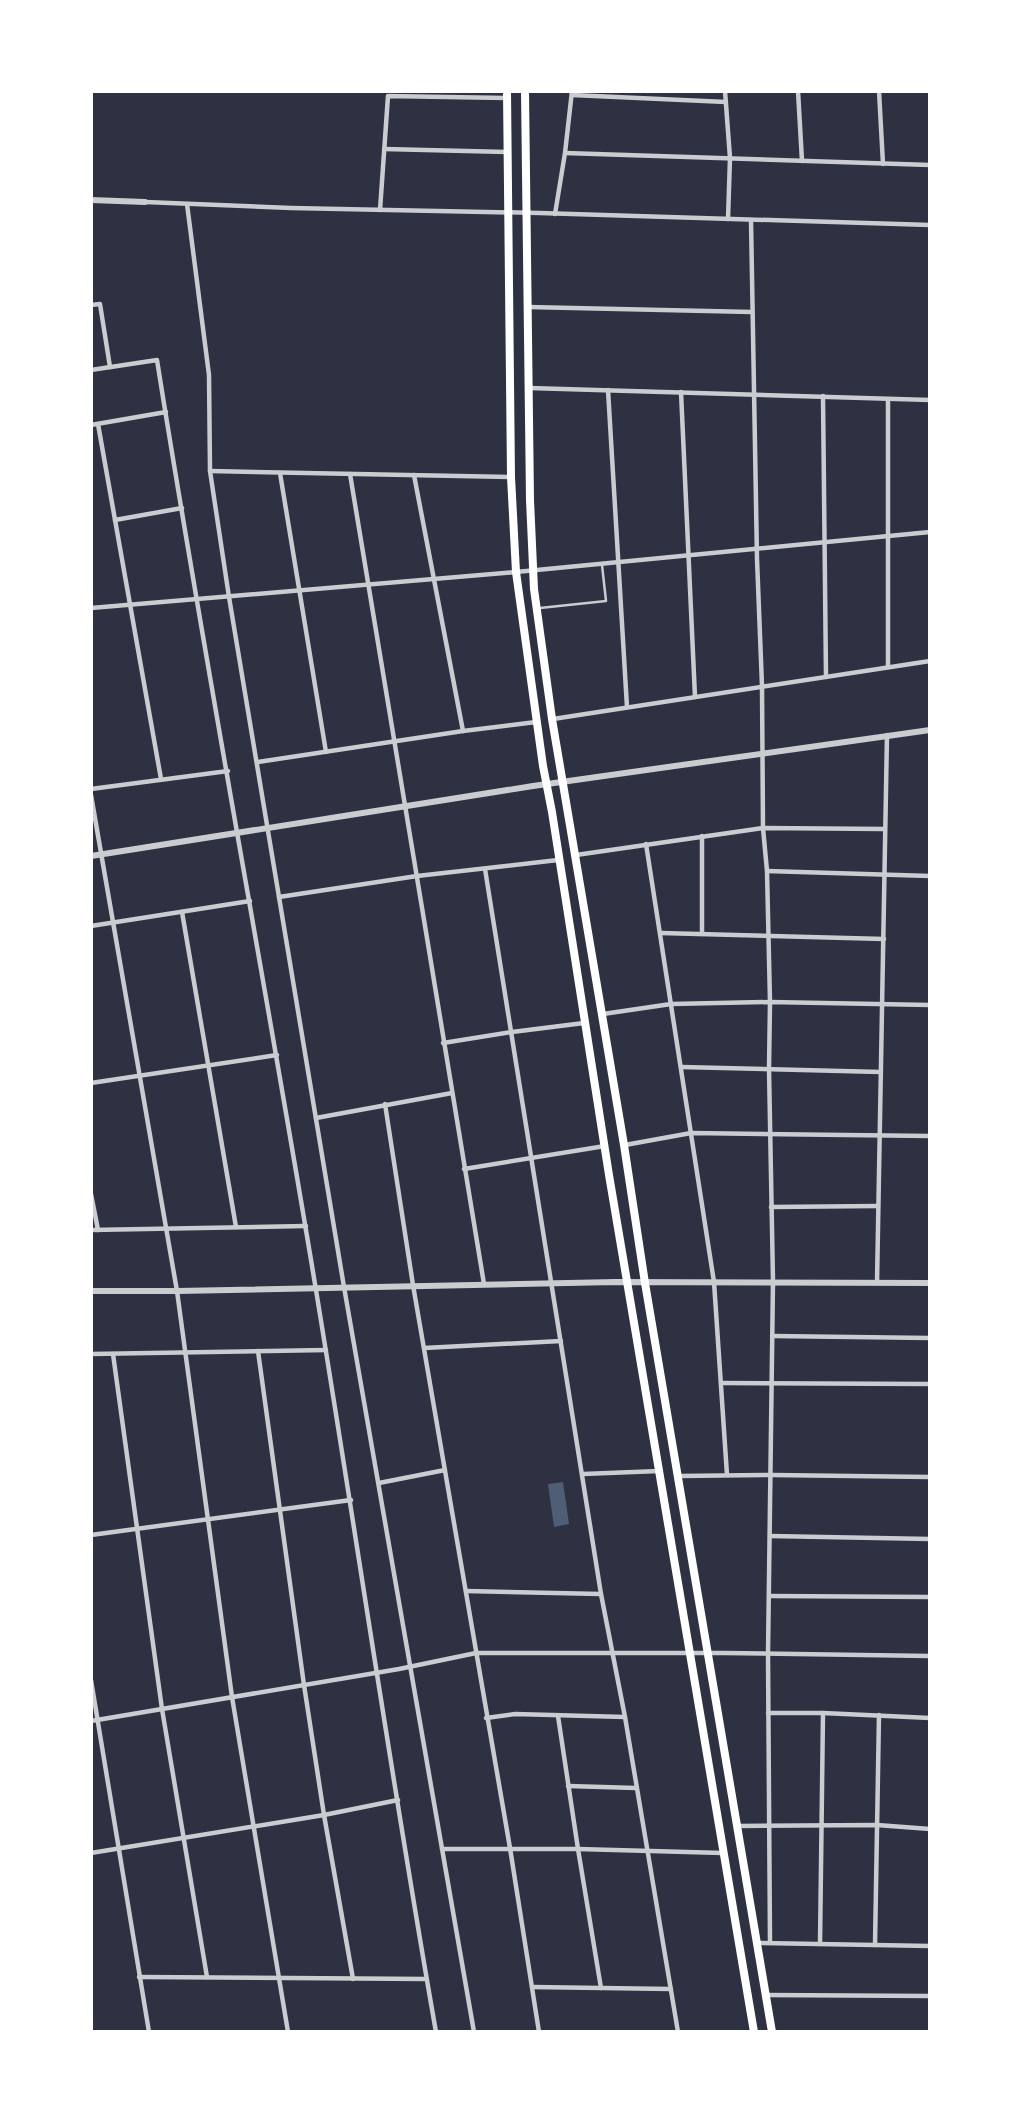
<svg xmlns="http://www.w3.org/2000/svg" width="1021" height="2123" font-family="Arial,sans-serif">
<rect width="100%" height="100%" fill="#2d3142"/>
<polygon fill="#4f5d75" points="563,1482 569,1524 554,1527 548,1484"/>
<g fill="none" stroke-linecap="round" stroke-linejoin="round">
<polyline stroke="#caccd0" stroke-width="2.5" points="540,608 606,601 602,565"/>
<g stroke="#caccd0" stroke-width="4.5">
<polyline points="725,91 730,158 728,219"/>
<polyline points="798,91 802,161"/>
<polyline points="879,91 883,164"/>
<polyline points="572,95 726,102"/>
<polyline points="384,149 507,152"/>
<polyline points="565,153 930,165"/>
<polyline points="145,202 291,208 540,213 930,225"/>
<polyline points="187,204 209,375 210,471 229,597 344,1287 474,2032"/>
<polyline points="380,210 388,96 506,98"/>
<polyline points="555,214 565,153 572,91"/>
<polyline points="751,220 757,559 762,686 763,828 767,871 770,1002 769,1069 773,1281 768,1654 770,1943"/>
<polyline points="91,305 100,304 110,367"/>
<polyline points="528,307 752,312"/>
<path d="M91,370L157,360C206,669 264,976 315,1284C356,1533 392,1783 436,2032"/>
<polyline points="529,388 930,400"/>
<polyline points="608,390 627,707"/>
<polyline points="681,392 695,697"/>
<polyline points="823,396 826,677"/>
<polyline points="98,424 161,779"/>
<polyline points="91,425 166,412"/>
<polyline points="210,471 510,477"/>
<polyline points="280,473 326,752"/>
<path d="M350,474C397,744 438,1014 484,1284"/>
<polyline points="414,475 463,731"/>
<polyline points="115,520 182,508"/>
<polyline points="91,608 516,572 930,532"/>
<polyline points="888,667 888,399"/>
<polyline points="553,719 930,661"/>
<polyline points="258,762 463,731 536,722"/>
<polyline points="91,789 228,771"/>
<polyline points="91,795 177,1291 232,1697 288,2032"/>
<polyline points="702,836 702,934"/>
<polyline points="646,844 714,1282 727,1475"/>
<polyline points="576,855 763,828 884,829"/>
<polyline points="485,869 601,1594 625,1717 678,2032"/>
<polyline points="767,871 930,876"/>
<polyline points="279,897 417,876 558,860"/>
<polyline points="182,912 236,1227"/>
<polyline points="91,926 250,901"/>
<polyline points="661,933 884,939"/>
<polyline points="603,1014 671,1004 770,1002 930,1005"/>
<polyline points="443,1043 512,1032 584,1023"/>
<polyline points="681,1067 881,1072"/>
<polyline points="91,1083 277,1055"/>
<polyline points="385,1104 413,1285 510,1848 539,2032"/>
<polyline points="316,1118 452,1093"/>
<polyline points="625,1145 691,1133 930,1136"/>
<polyline points="464,1169 605,1146"/>
<polyline points="91,1194 98,1230"/>
<polyline points="771,1207 878,1206"/>
<polyline points="91,1230 306,1226"/>
<polyline points="877,1283 887,735"/>
<polyline points="772,1336 930,1338"/>
<polyline points="424,1348 561,1341"/>
<polyline points="258,1351 304,1685 324,1815 353,1979"/>
<polyline points="91,1354 326,1350"/>
<polyline points="113,1354 162,1709 207,1977"/>
<polyline points="721,1383 930,1384"/>
<polyline points="583,1474 659,1471"/>
<polyline points="678,1476 772,1475 930,1477"/>
<polyline points="379,1483 445,1470"/>
<polyline points="91,1535 351,1500"/>
<polyline points="770,1536 930,1539"/>
<polyline points="466,1591 601,1594"/>
<polyline points="769,1596 930,1597"/>
<polyline points="91,1680 149,2032"/>
<polyline points="768,1713 823,1713 930,1718"/>
<polyline points="558,1716 578,1849 601,1988"/>
<polyline points="486,1718 515,1714 625,1717"/>
<polyline points="91,1721 399,1669 476,1653 724,1653 930,1656"/>
<polyline points="568,1786 636,1788"/>
<polyline points="737,1826 877,1825 930,1829"/>
<polyline points="442,1849 578,1849 723,1853"/>
<polyline points="91,1853 324,1815 398,1800"/>
<polyline points="758,1943 930,1946"/>
<polyline points="820,1944 823,1713"/>
<polyline points="875,1945 879,1715"/>
<polyline points="139,1977 426,1979"/>
<polyline points="532,1987 671,1989"/>
<polyline points="766,1995 930,1996"/>
</g>
<g stroke="#caccd0" stroke-width="6">
<polyline points="91,200 145,202"/>
<polyline points="91,856 533,786 930,730"/>
<polyline points="91,1291 177,1291 615,1282 930,1283"/>
</g>
<g stroke="#fff" stroke-width="8">
<polyline points="507,91 511,477 516,572 543,766 552,812 609,1175 754,2032"/>
<polyline points="525,91 530,500 534,589 552,719 624,1145 645,1283 772,2032"/>
</g>
</g>
<rect width="1021" height="2123" fill="none" stroke="#ffffff" stroke-width="186"/>
</svg>
